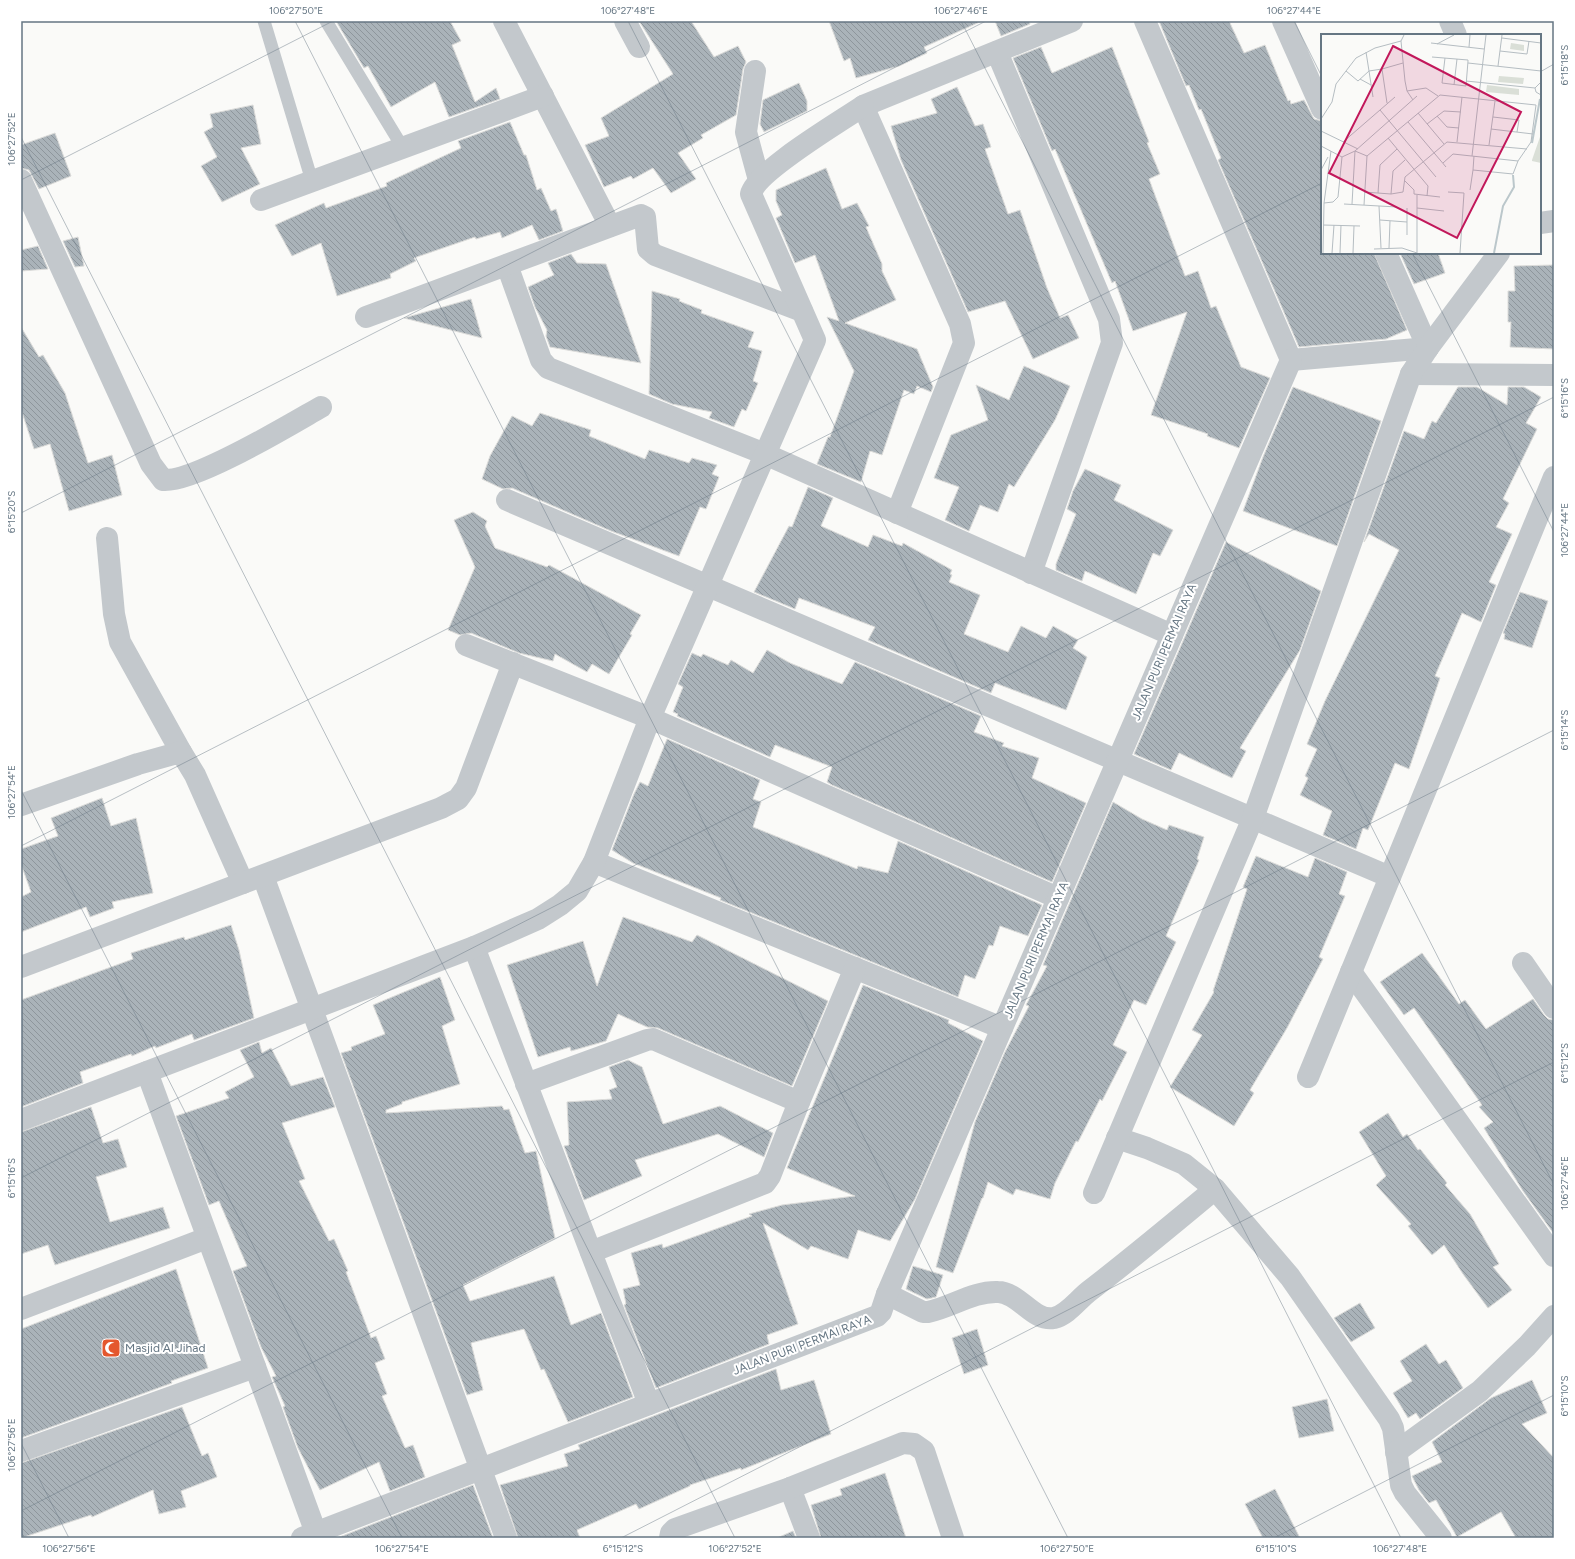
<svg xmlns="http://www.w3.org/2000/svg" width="1575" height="1559" font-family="Figtree,sans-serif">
<defs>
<pattern id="building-back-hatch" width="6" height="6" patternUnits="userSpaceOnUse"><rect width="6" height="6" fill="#aab3b9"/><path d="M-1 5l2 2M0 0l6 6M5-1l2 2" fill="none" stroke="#8e969c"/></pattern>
</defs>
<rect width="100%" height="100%" fill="#fafaf8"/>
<g fill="url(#building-back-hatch)" stroke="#dcdcda">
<polygon points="336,21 450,21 461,41 452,45 475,102 496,88 500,99 449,117 435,82 391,107 368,66 364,68"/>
<polygon points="639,21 691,21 714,57 738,46 746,62 743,69 736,115 701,135 703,138 678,153 696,179 671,193 653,168 633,179 631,176 604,187 585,145 609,136 601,118 673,74"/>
<polygon points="829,21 982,21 924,47 927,53 899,66 856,78 850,58 844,61"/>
<polygon points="995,21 1029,21 1030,24 1001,36"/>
<polygon points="1159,21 1229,21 1244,53 1265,45 1288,101 1290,100 1291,104 1304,100 1314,119 1322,121 1322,253 1374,253 1407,330 1386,339 1299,347 1218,160 1221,158 1201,109 1199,110 1189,85 1186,86"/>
<polygon points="1041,47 1052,73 1112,47 1149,142 1147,143 1160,174 1149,179 1185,276 1198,271 1211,308 1216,306 1241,367 1270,378 1239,448 1207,436 1208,434 1151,415 1187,312 1133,331 1115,281 1112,283 1055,149 1052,151 1013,58"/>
<polygon points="799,83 807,101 807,111 764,132 760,124 763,100"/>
<polygon points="957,87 975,126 983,124 991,147 985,149 1008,214 1020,210 1047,288 1060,318 1068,315 1079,338 1033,359 1005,301 968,312 901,160 891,126 937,113 931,99"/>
<polygon points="253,105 261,144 241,148 260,184 222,202 201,166 217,157 204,132 213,127 210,114"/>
<polygon points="510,122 524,155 526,155 537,190 541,188 551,211 556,209 563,231 539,240 532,225 502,238 500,232 476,239 475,237 414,258 416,261 390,274 391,278 337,296 321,243 292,256 275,225 324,203 326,208 387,186 386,183 461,148 458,141"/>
<polygon points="55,133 71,176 39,189 29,170 21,168 21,145"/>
<polygon points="826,168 842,209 857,203 869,226 866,227 882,264 882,271 896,300 845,323 917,349 933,387 931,392 917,386 914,394 904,390 882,455 870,451 861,482 817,464 828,437 830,437 854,371 827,317 839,321 815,255 795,263 776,218 782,215 776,201 776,190"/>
<polygon points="78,237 84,266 75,267 63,241"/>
<polygon points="38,246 48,269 21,271 21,250"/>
<polygon points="1400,253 1438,253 1445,273 1414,284"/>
<polygon points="571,254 577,263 606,264 641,363 550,347 546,336 547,330 535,307 528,287 554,275 548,263"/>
<polygon points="1554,265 1554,349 1510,347 1511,322 1508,322 1508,291 1515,291 1514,266"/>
<polygon points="652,291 680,299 679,301 702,310 701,313 754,332 748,347 762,351 753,381 758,383 746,411 742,409 734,427 709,418 712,412 672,404 649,394"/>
<polygon points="471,299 482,338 404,318"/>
<polygon points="21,327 39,357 43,355 65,393 88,463 112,455 122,495 69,511 50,444 34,449 21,409"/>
<polygon points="1024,366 1070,386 1055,420 1014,487 1009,484 998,512 980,505 969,531 945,520 959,487 934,478 951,435 988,420 976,385 1009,400"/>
<polygon points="1293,387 1381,421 1337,546 1243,511 1263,457"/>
<polygon points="1458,387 1477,387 1507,405 1508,387 1524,387 1541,397 1526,423 1537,429 1503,499 1509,503 1496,527 1512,534 1489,582 1496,585 1481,622 1462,613 1435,676 1440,678 1409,769 1395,763 1368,830 1363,828 1356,849 1323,835 1332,811 1300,795 1308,778 1305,776 1317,749 1307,744 1325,701 1399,550 1369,534 1364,542 1404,431 1424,439 1432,421 1436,423"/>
<polygon points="540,413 591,430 589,436 645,459 649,450 689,463 692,458 717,465 712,474 719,477 706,509 700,507 679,556 611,531 512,488 503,489 482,479 490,456 512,416 532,426"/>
<polygon points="1085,469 1121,485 1114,500 1173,530 1160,556 1153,553 1136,594 1085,571 1082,581 1056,570 1056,564 1076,514 1067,509 1073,491"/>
<polygon points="808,487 833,498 821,526 868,547 873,535 902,546 903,543 952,570 950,574 952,575 949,582 980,595 964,634 1008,652 1021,626 1046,638 1053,626 1078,640 1073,648 1087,657 1066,710 995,683 991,693 868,640 875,627 799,598 795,609 754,592 789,526 792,527"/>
<polygon points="473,512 487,521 485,526 495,548 547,567 549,565 641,615 630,634 632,635 609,674 592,664 587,672 555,654 553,661 519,653 471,633 460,635 448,630 475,567 454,520"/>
<polygon points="1226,542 1321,591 1300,650 1240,748 1246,751 1232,778 1179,753 1171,770 1134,754"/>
<polygon points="1520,592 1548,601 1532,648 1504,639 1505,634 1503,633"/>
<polygon points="767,650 790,663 842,684 855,662 981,716 974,732 1004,743 1002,746 1039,758 1032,778 1086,803 1052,882 832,785 827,782 832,767 775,745 770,757 677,716 678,714 673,712 683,687 678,684 692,653 701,657 703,654 728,665 731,660 753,673"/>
<polygon points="667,739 760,780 753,799 761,802 753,827 857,869 858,866 888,873 898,841 1042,905 1028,936 1000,926 993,946 989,945 975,979 965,975 958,997 720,900 721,898 633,863 612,850 634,794 640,782 648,786"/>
<polygon points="102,798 111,826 136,818 153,893 112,902 114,908 90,917 86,907 21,932 21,897 31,892 21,864 21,849 58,836 51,818"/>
<polygon points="1113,802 1142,819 1167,830 1169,825 1204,837 1197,859 1199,860 1166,936 1176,942 1146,1005 1134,1000 1113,1045 1127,1052 1102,1101 1100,1099 1078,1142 1076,1141 1055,1183 1050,1199 1016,1189 1013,1195 988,1182 983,1198 982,1198 953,1273 936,1267 975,1122 1005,1052 1029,1006 1026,1005 1047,966 1043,965"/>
<polygon points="1256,856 1308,877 1315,858 1347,872 1339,894 1345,896 1319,957 1323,959 1287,1028 1250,1090 1254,1093 1234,1126 1170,1087 1202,1035 1192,1030 1214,992 1213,991 1247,889 1243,887"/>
<polygon points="623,917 692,942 697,935 828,1001 792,1086 658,1028 647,1027 618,1014 606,1041 571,1051 570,1047 538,1057 507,965 583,941 597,986"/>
<polygon points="231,925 239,950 254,1018 194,1040 192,1034 156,1048 155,1046 132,1056 131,1054 80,1072 83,1083 21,1107 21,1000 133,959 131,953 184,937 185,940"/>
<polygon points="1422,953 1459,1004 1465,1000 1486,1029 1533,999 1544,1015 1548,1019 1554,1020 1554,1234 1523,1191 1484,1128 1493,1122 1479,1107 1482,1105 1414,1008 1404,1015 1380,982"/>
<polygon points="440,977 455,1020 442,1026 460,1084 402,1102 402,1104 386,1110 386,1113 502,1106 504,1110 509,1109 525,1153 536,1151 555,1238 463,1285 470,1301 554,1276 571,1325 601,1313 633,1397 568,1422 544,1369 541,1370 524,1329 471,1343 483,1390 467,1395 341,1053 352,1050 351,1047 385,1034 373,1005"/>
<polygon points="863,985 949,1020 948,1023 983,1041 915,1199 890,1241 858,1230 848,1259 811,1246 808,1250 763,1223 798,1324 767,1335 769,1344 656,1388 624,1305 626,1304 623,1289 640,1285 631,1253 662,1244 663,1248 752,1216 749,1214 782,1205 855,1196 787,1168"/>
<polygon points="259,1042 262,1053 271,1048 291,1086 323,1077 335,1107 282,1123 305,1179 299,1181 329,1241 334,1239 348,1271 346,1272 371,1338 376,1336 385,1359 375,1363 387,1394 382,1396 405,1448 413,1445 425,1477 390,1491 379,1462 320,1490 298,1448 283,1407 285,1406 272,1377 276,1376 261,1347 233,1271 247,1266 219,1201 209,1205 176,1116 229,1098 225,1092 254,1077 240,1050"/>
<polygon points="628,1060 642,1067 663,1124 720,1106 773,1133 764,1157 718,1134 635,1160 642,1176 584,1200 564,1146 569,1145 567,1102 612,1099 609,1090 617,1087 609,1067"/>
<polygon points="91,1107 103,1143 118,1139 127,1167 96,1177 110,1222 163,1207 170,1228 55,1265 48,1245 21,1254 21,1132"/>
<polygon points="1388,1113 1403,1137 1407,1134 1418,1150 1420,1149 1447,1183 1445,1185 1470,1214 1499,1264 1493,1267 1512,1290 1488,1308 1463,1274 1444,1245 1432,1255 1408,1226 1411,1224 1376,1185 1386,1176 1359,1132"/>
<polygon points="913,1266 943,1275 936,1297 927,1299 906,1289"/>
<polygon points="176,1269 208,1368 171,1381 172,1383 21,1438 21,1329"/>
<polygon points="1360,1303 1375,1328 1351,1342 1334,1318"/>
<polygon points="977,1329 988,1365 964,1374 952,1338"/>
<polygon points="1426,1344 1439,1364 1446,1360 1463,1388 1420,1419 1416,1413 1408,1418 1393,1393 1412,1381 1400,1361"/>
<polygon points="776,1369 781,1390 814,1380 831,1434 741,1470 741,1468 690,1485 690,1486 639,1509 636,1504 577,1530 580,1538 518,1538 500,1485 568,1466 564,1454 580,1449 578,1445"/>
<polygon points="1532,1380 1547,1413 1522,1424 1554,1458 1554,1538 1516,1538 1501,1512 1457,1537 1436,1500 1429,1503 1419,1490 1412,1476 1442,1462 1432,1442 1491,1398"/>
<polygon points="1327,1399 1334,1431 1299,1438 1292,1407"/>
<polygon points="182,1407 202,1456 208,1453 217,1477 181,1491 186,1507 159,1514 153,1490 92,1517 91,1515 21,1538 21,1463"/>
<polygon points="885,1473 906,1538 821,1538 811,1505 842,1495 840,1489"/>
<polygon points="473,1485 493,1538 337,1538"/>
<polygon points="1275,1489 1300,1538 1263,1538 1245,1504"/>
<polygon points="793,1531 796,1538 777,1538"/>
</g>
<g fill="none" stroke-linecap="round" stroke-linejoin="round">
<g stroke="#c3c8cc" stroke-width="13">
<polyline points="264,21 312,181"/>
<polyline points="326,21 403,148"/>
</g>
<g stroke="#c3c8cc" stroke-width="22">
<polyline points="504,21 610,226"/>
<polyline points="625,21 639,47"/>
<polyline points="1145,21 1291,360"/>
<polyline points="1283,21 1322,109"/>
<polyline points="1450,21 1456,35"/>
<polyline points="997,52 1109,319 1112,343 1031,573"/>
<polyline points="755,71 746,132 759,180"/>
<path d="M21,180L151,464L163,480C194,483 291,424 321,407"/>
<polyline points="261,200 543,96"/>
<polyline points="1540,223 1554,221"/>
<polyline points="1386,253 1428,348"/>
<polyline points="507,265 541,360 548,368 765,454 1172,635"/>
<polyline points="366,317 641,215 645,217 648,249 655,255 802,311"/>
<polyline points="1291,360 1428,348"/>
<polyline points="1411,374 1554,375"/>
<polyline points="507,500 1390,877"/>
<polyline points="897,513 964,343 960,324 863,106 1072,21"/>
<polyline points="107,538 114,614 120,642 181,752"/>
<polyline points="466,645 650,718 1058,898"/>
<polyline points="21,805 138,764 181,752 195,775 243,883"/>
<polyline points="594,862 1002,1028"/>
<polyline points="263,876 506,1538"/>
<polyline points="474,947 649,1404"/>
<polyline points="1523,963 1554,1008"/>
<polyline points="21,967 441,808 458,799 466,788 513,663"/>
<polyline points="1351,972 1554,1256"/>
<polyline points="147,1072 316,1533"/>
<polyline points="1308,1077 1554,477"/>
<polyline points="526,1084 647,1040 653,1039 799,1102"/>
<path d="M21,1120L474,947L538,919L560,905L577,891L594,862L650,718L815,340L751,194C756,171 840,122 863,106"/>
<polyline points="1117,1138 1147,1148 1184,1164 1215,1189 1290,1277 1389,1419 1393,1428 1401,1485 1405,1493 1441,1538"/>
<polyline points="1094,1193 1253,818 1411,374 1428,348 1499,253"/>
<polyline points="591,1252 765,1183 770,1176 799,1102 855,968"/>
<path d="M887,1294L923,1312H928C952,1307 973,1291 998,1292C1019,1292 1033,1322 1054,1318C1067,1315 1077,1301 1088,1292C1131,1259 1173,1224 1215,1189"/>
<polyline points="21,1309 207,1238"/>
<polyline points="21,1451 255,1367"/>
<polyline points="1396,1452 1480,1391 1527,1346 1554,1316"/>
<polyline points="790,1488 809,1538"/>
<polyline points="302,1538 877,1316 881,1312 887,1294 1291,360"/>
<polyline points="670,1538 671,1533 675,1529 790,1488 903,1443 914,1444 924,1451 953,1538"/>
</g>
</g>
<path fill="none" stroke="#657683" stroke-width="1" stroke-opacity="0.45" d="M295,21L1068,1538M628,21L1401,1538M961,21L1554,1185M1294,21L1322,77M1540,72L1554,64M21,137L735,1538M21,180L333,21M1412,253L1554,532M21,513L986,21M21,790L402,1538M21,846L1322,183M21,1178L1554,397M21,1443L69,1538M21,1511L1554,730M621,1538L1554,1062M1274,1538L1554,1395"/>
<defs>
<symbol id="mosque-square" viewBox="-11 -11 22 22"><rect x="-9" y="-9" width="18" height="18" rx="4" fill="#e4572e" stroke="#fff"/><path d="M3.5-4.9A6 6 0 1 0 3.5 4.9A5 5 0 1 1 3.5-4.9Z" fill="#fff"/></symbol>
</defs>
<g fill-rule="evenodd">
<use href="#mosque-square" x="100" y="1337" width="22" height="22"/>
</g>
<g text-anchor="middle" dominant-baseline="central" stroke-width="4" stroke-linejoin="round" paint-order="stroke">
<g font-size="12" fill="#657683" stroke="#fff">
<text transform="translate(1164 652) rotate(-67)">JALAN PURI PERMAI RAYA</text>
<text transform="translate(1036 950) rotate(-67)">JALAN PURI PERMAI RAYA</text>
<text transform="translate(802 1345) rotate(-21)">JALAN PURI PERMAI RAYA</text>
</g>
<g font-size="12" fill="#657683" stroke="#fff" text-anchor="start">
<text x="125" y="1348">Masjid Al Jihad</text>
</g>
</g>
<g transform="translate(1321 34)">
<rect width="220" height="220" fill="#fafaf8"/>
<path d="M178,42L203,44L202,50L177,48ZM166,51L198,55V61L165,58Z" fill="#dadfd7"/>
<path d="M220,100V129L211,127V126Z" fill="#dadfd7"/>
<path d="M190,9L203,11V17L189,15Z" fill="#dadfd7"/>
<path fill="none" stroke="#bbc7cb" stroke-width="2" d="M211,109L219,65M173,219L182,172L193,153L192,141"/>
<path fill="none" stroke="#b5bdc2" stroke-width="1" d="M181,4L220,9M80,7L84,47L86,57L92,66M110,9L163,15M116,10L133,1M148,13L149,1M179,17L206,20L208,7M45,18L48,37L61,35L66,69M111,23L147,26V27L145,52L121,49L124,24M147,29L220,37M177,32L181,1M61,35L82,29M25,37L37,47L48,37L52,63M39,45L50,51M145,47L214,54M220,48L214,54L215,58L220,61M133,51L136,25M86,57L105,54L117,62M59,76L115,143M97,79L123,110M116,82L126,93L138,94M172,83L198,86L196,98M0,85L11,68L15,50L35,24L54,14L80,7L83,1M87,88L125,133M106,90L123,77L140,78M170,95L212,100M0,97L37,115M67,104L107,152L106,162M22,108L74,63M136,108L141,63M168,111L174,67M0,112L21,123L34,117L96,62M34,117L46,122M46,122L119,61L215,71L210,108L197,127L192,140L152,136L153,122M151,122L165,1M122,129L132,120L197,127M0,136L7,123M83,146L93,156V160L119,163M149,156L152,136M43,158L70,160L72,137L84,126M127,158L143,159L139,219M57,159L59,131L76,115M70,160L82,158L84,143L126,108L206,115M96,161V219M3,169L12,168L17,163L21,123M23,170L76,173M31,170L34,117M43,171L46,122M58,172L60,214M86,174V201M96,174L123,177M59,186L86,188M2,191L39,192M68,214L69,187M53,215L81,214L96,219M2,219L3,169L10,117M11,219L13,191M19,219L20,191M32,219L33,192"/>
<path fill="#c2185b" fill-opacity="0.15" stroke="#c2185b" stroke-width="2" d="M72,12L200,78L136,204L8,139Z"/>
<rect width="220" height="220" fill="none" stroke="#657683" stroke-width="2"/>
</g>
<rect width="1575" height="1559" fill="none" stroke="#ffffff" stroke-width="44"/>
<rect x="22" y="22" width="1531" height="1515" fill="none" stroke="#657683" stroke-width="1.5"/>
<g font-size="10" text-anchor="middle" fill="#657683">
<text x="296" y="14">106°27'50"E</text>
<text x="628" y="14">106°27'48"E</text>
<text x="961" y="14">106°27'46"E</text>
<text x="1294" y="14">106°27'44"E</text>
<text transform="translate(1564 65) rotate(-90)" y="4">6°15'18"S</text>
<text transform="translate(11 139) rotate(-90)" y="4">106°27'52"E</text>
<text transform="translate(1564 398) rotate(-90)" y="4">6°15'16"S</text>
<text transform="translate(11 512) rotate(-90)" y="4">6°15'20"S</text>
<text transform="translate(1564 530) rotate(-90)" y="4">106°27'44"E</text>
<text transform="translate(1564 730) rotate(-90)" y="4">6°15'14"S</text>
<text transform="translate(11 792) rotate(-90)" y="4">106°27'54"E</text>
<text transform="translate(1564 1063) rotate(-90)" y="4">6°15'12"S</text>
<text transform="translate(11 1178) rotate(-90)" y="4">6°15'16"S</text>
<text transform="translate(1564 1183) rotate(-90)" y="4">106°27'46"E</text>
<text transform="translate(1564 1396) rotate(-90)" y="4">6°15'10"S</text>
<text transform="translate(11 1445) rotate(-90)" y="4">106°27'56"E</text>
<text x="69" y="1552">106°27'56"E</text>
<text x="402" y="1552">106°27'54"E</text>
<text x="623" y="1552">6°15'12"S</text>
<text x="735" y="1552">106°27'52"E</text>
<text x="1067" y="1552">106°27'50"E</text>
<text x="1276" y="1552">6°15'10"S</text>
<text x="1400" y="1552">106°27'48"E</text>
</g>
</svg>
